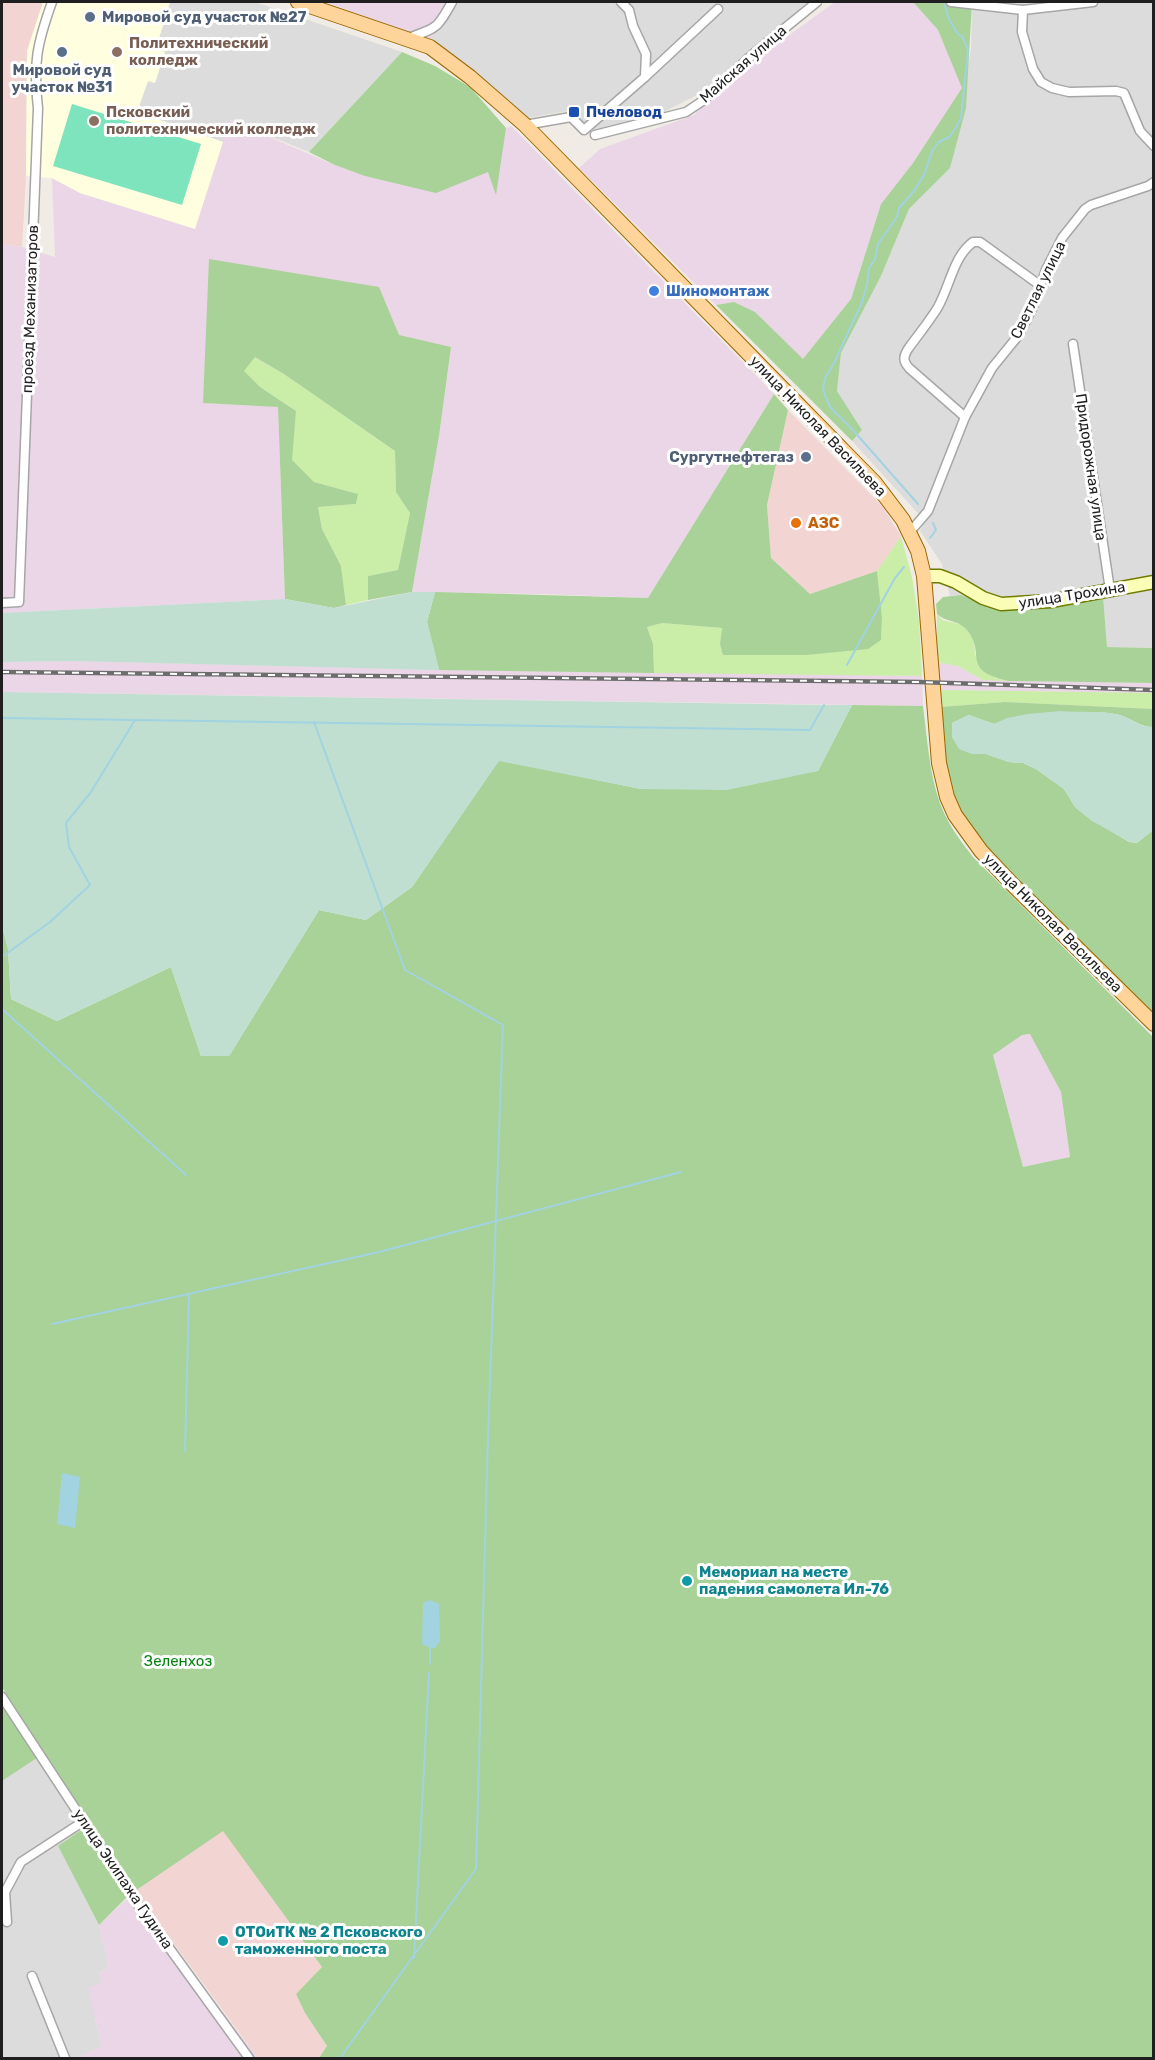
<svg xmlns="http://www.w3.org/2000/svg" width="1155" height="2060" font-family="Rubik,sans-serif">
<rect width="100%" height="100%" fill="#f0ece5"/>
<g fill="#dddcdc">
<polygon points="170,2 255,2 402,52 309,152 230,120 223,142 137,112 148,80 155,83 164,52 156,48"/>
<polygon points="443,2 808,2 699,94 648,120 603,134 583,125 568,111 527,118 431,40"/>
<polygon points="972,2 1153,2 1153,648 1107,647 1103,596 1047,608 995,609 961,595 950,596 942,564 920,531 925,521 852,441 862,430 837,391 841,353 881,276 909,209 950,167 971,49"/>
<polygon points="37,1758 84,1828 58,1846 99,1925 109,1967 99,1973 102,1982 95,2018 102,2046 77,2058 2,2058 2,1781"/>
</g>
<g fill="#f2d4d3">
<polygon points="2,2 43,2 27,51 26,176 22,247 2,244"/>
<polygon points="788,410 882,506 901,536 877,571 810,594 771,558 767,505"/>
<polygon points="223,1830 322,1967 296,1994 305,2013 327,2046 319,2058 258,2058 135,1891"/>
</g>
<g fill="#ead6e6">
<polygon points="325,2 443,2 431,40"/>
<polygon points="835,2 914,3 938,30 963,88 913,163 881,204 851,299 803,360 755,312 734,302 716,305 579,168 600,149 694,115 748,65"/>
<polygon points="229,120 335,165 365,176 411,186 511,126 774,394 648,598 542,594 412,592 439,436 451,347 203,403 278,406 285,599 2,613 2,244 22,247 55,257 52,178 80,193 194,228"/>
<polygon points="71,661 411,669 922,676 923,706 2,692 2,662"/>
<polygon points="937,662 958,666 983,680 1153,683 1153,693 938,690"/>
<polygon points="1031,1034 1061,1092 1070,1157 1023,1168 993,1055 1022,1035"/>
<polygon points="135,1891 204,1987 258,2058 77,2058 102,2046 88,1988 102,1982 99,1973 109,1967 99,1925"/>
</g>
<polygon fill="#ffffdf" points="43,2 170,2 156,48 165,52 155,83 148,81 137,112 223,142 195,229 80,193 52,178 26,176 27,51"/>
<g fill="#caeda8">
<polygon points="254,357 284,374 395,451 396,492 410,513 398,570 368,576 368,600 346,605 341,566 322,529 318,507 356,504 358,494 314,482 291,460 296,411 260,387 243,371"/>
<polygon points="901,536 912,577 919,621 922,676 654,673 653,644 647,627 662,623 722,628 720,644 724,655 806,655 881,640 882,618 877,571"/>
<polygon points="937,614 942,620 963,625 974,639 975,655 995,678 1008,681 983,680 958,666 937,662"/>
<polygon points="938,690 1153,693 1153,709 1005,702 940,707"/>
</g>
<g fill="#a8d297" fill-rule="evenodd">
<polygon points="916,2 972,2 966,108 950,168 909,209 881,276 841,353 837,391 862,430 852,441 716,305 734,302 755,312 803,359 851,299 881,204 913,163 962,88 938,30 914,3"/>
<polygon points="402,52 435,66 470,87 506,128 496,195 488,172 436,193 365,176 335,165 309,152"/>
<polygon points="209,259 379,287 399,335 451,347 439,436 412,592 368,600 368,576 398,570 410,513 396,492 395,451 284,374 255,357 244,371 260,387 296,411 292,460 314,482 358,494 356,504 318,507 322,529 341,566 346,605 334,608 285,599 278,407 203,403"/>
<polygon points="774,394 788,410 767,505 771,558 810,594 877,571 882,618 881,640 868,649 806,655 723,655 720,644 722,628 662,623 647,627 653,644 654,673 439,670 427,622 435,592 648,598"/>
<path d="M961,595L995,609L1047,608L1103,596L1107,647L1153,648V683L1008,681C958,669 989,653 965,628C957,620 945,622 937,614L936,604L943,597Z"/>
<path d="M1005,702L1153,709V727C1141,728 1129,716 1115,714C1104,712 1093,712 1082,712C1047,712 1028,712 994,724L969,715L952,723V737L972,754H986L1009,762L1023,763L1036,769L1064,789L1075,807L1086,816L1129,842L1137,843L1153,830V1012C1106,967 1058,922 1012,874C992,852 967,830 956,802C944,772 944,738 940,707Z"/>
<path d="M852,705L923,706C928,743 929,781 945,815C952,830 963,844 973,857L1153,1037V2058H319L327,2046L305,2013L296,1994L322,1967L223,1831L135,1891L37,1746L2,1687V926L8,949L11,999L57,1021L171,967L201,1056H229L319,910L366,920L412,887L499,760L641,789L818,771ZM1030,1034L1061,1092L1070,1157L1023,1167L993,1055L1022,1035Z"/>
<polygon points="2,1705 37,1758 2,1781 2,1832"/>
<polygon points="84,1828 129,1895 99,1925 58,1846"/>
</g>
<g fill="#c0dfd1">
<polygon points="412,592 435,592 427,622 439,670 71,661 2,662 2,613 285,599 334,608"/>
<polygon points="2,692 824,705 852,705 818,771 727,790 641,789 499,761 412,887 366,920 319,910 229,1056 201,1056 171,967 57,1021 11,999 8,949 2,926"/>
<path d="M1060,711C1080,713 1100,710 1119,715C1131,717 1140,728 1153,727V830L1137,843L1130,842L1092,821L1075,807L1064,789L1036,769L1023,763L1009,762L986,754H972L959,749L952,737V723L969,715L994,724L1007,718L1028,714Z"/>
</g>
<polygon fill="#7ee4bd" points="72,104 201,144 182,205 53,166"/>
<g fill="#a2d3e1">
<polygon points="62,1473 80,1477 75,1528 57,1524"/>
<polygon points="430,1600 439,1604 440,1641 435,1648 430,1648 422,1644 423,1603"/>
</g>
<g fill="none" stroke-linecap="round" stroke-linejoin="round">
<g stroke="#a2d3e1" stroke-width="2">
<polyline points="918,504 852,429 830,407 823,390 825,378 835,361 862,302 867,285 869,268 875,259 878,244 897,217 899,208 914,191 924,175 932,151 939,142 949,137 955,129 961,118 968,50 963,38 957,33 948,17 945,5"/>
<polyline points="930,538 936,530 933,523"/>
<polyline points="847,665 895,578 904,567"/>
<polyline points="2,718 134,720"/>
<polyline points="314,722 405,970 503,1025 488,1436 476,1869 340,2058"/>
<polyline points="2,957 50,922 90,885 69,847 66,823 91,792 135,720 810,730 824,705"/>
<polyline points="2,1009 186,1175"/>
<polyline points="52,1324 379,1252 681,1172"/>
<polyline points="185,1451 189,1295"/>
<polyline points="430,1664 430,1648"/>
<polyline points="414,1958 429,1673"/>
</g>
<defs>
<g id="street">
<polyline points="951,2 1023,10 1093,2"/>
<polyline points="1023,10 1022,32 1033,69 1041,82 1052,88 1069,92 1116,91 1124,93 1140,131 1154,146"/>
<path d="M408,38C437,28 437,29 452,2"/>
<polyline points="645,77 718,9"/>
<polyline points="525,125 571,117 584,130 645,77 646,54 633,26 629,10 621,2"/>
<polyline points="595,135 686,112 701,102 753,54 817,2"/>
<polyline points="1073,344 1110,590"/>
<path d="M965,417L909,368C903,361 903,357 908,349C918,335 929,322 938,307C950,286 953,257 973,242H980L1041,286"/>
<polyline points="909,533 928,511 965,417 992,368 1018,336 1032,309 1046,270 1062,238 1085,209 1091,205 1148,186 1154,182"/>
<path d="M2,603L19,602L38,108C33,63 37,44 52,2"/>
<polyline points="2,1697 141,1909 249,2058"/>
<polyline points="7,1922 5,1892 21,1862 84,1821"/>
<polyline points="32,1976 65,2058"/>
</g>
<polyline id="secondary" points="924,576 940,576 956,582 983,598 1001,604 1051,601 1154,582"/>
<polyline id="primary" points="298,2 430,47 470,77 525,125 875,483 903,520 918,551 924,576 939,763 947,797 955,815 981,851 1013,885 1154,1024"/>
</defs>
<use href="#street" stroke="#a6a6a6" stroke-width="11"/>
<use href="#secondary" stroke="#6f7c00" stroke-width="15"/>
<use href="#primary" stroke="#9a6700" stroke-width="16"/>
<use href="#street" stroke="#fff" stroke-width="8"/>
<use href="#secondary" stroke="#fafdb6" stroke-width="12"/>
<use href="#primary" stroke="#ffd49b" stroke-width="14"/>
<defs>
<polyline id="rail" points="2,672 919,682 1154,690"/>
</defs>
<use href="#rail" stroke="#6d6d6d" stroke-width="4.5"/>
<use href="#rail" stroke="#fff" stroke-width="2" stroke-dasharray="7" stroke-linecap="butt"/>
</g>
<g fill="#5c6f8a" stroke="#fff" stroke-width="2">
<circle cx="90" cy="17" r="6"/>
<circle cx="62" cy="52" r="6"/>
<circle cx="806" cy="457" r="6"/>
</g>
<g fill="#8d6e63" stroke="#fff" stroke-width="2">
<circle cx="117" cy="52" r="6"/>
<circle cx="94" cy="121" r="6"/>
</g>
<rect fill="#1a4fb4" stroke="#fff" stroke-width="2" x="568" y="106" width="12" height="12" rx="3"/>
<circle fill="#3f7fe0" stroke="#fff" stroke-width="2" cx="654" cy="291" r="6"/>
<circle fill="#e8710a" stroke="#fff" stroke-width="2" cx="796" cy="523" r="6"/>
<g fill="#0f9aa8" stroke="#fff" stroke-width="2">
<circle cx="687" cy="1581" r="6"/>
<circle cx="223" cy="1941" r="6"/>
</g>
<g text-anchor="middle" dominant-baseline="central" stroke-width="6" stroke-linejoin="round" paint-order="stroke">
<g font-size="15" font-weight="bold" fill="#4e5e75" stroke="#fff" text-anchor="start">
<text x="102" y="17">Мировой суд участок №27</text>
<text x="62" y="70" text-anchor="middle">Мировой суд<tspan x="62" dy="17">участок №31</tspan></text>
<text x="794" y="457" text-anchor="end">Сургутнефтегаз</text>
</g>
<g font-size="15" font-weight="bold" fill="#785e54" stroke="#fff" text-anchor="start">
<text x="129" y="43">Политехнический<tspan x="129" dy="17">колледж</tspan></text>
<text x="106" y="112">Псковский<tspan x="106" dy="17">политехнический колледж</tspan></text>
</g>
<g font-size="15" fill="#1f1f1f" stroke="#fff">
<text transform="translate(743 64) rotate(-41)">Майская улица</text>
<text transform="translate(1038 290) rotate(-64)">Светлая улица</text>
<text transform="translate(30 309) rotate(-88)">проезд Механизаторов</text>
<text transform="translate(818 426) rotate(46)">улица Николая Васильева</text>
<text transform="translate(1091 467) rotate(82)">Придорожная улица</text>
<text transform="translate(1072 595) rotate(-9)">улица Трохина</text>
<text transform="translate(1053 923) rotate(45)">улица Николая Васильева</text>
<text transform="translate(123 1879) rotate(56)">улица Экипажа Гудина</text>
</g>
<g font-size="15" font-weight="bold" fill="#164399" stroke="#fff" text-anchor="start">
<text x="586" y="112">Пчеловод</text>
</g>
<g font-size="15" font-weight="bold" fill="#366cbe" stroke="#fff" text-anchor="start">
<text x="666" y="291">Шиномонтаж</text>
</g>
<g font-size="15" font-weight="bold" fill="#c56008" stroke="#fff" text-anchor="start">
<text x="808" y="523">АЗС</text>
</g>
<g font-size="15" font-weight="bold" fill="#0d838f" stroke="#fff" text-anchor="start">
<text x="699" y="1572">Мемориал на месте<tspan x="699" dy="17">падения самолета Ил-76</tspan></text>
<text x="235" y="1932">ОТОиТК № 2 Псковского<tspan x="235" dy="17">таможенного поста</tspan></text>
</g>
<g font-size="15" fill="#05850f" stroke="#fff">
<text x="178" y="1661">Зеленхоз</text>
</g>
</g>
<rect width="1155" height="2060" fill="none" stroke="#1f1f1f" stroke-width="6"/>
</svg>
